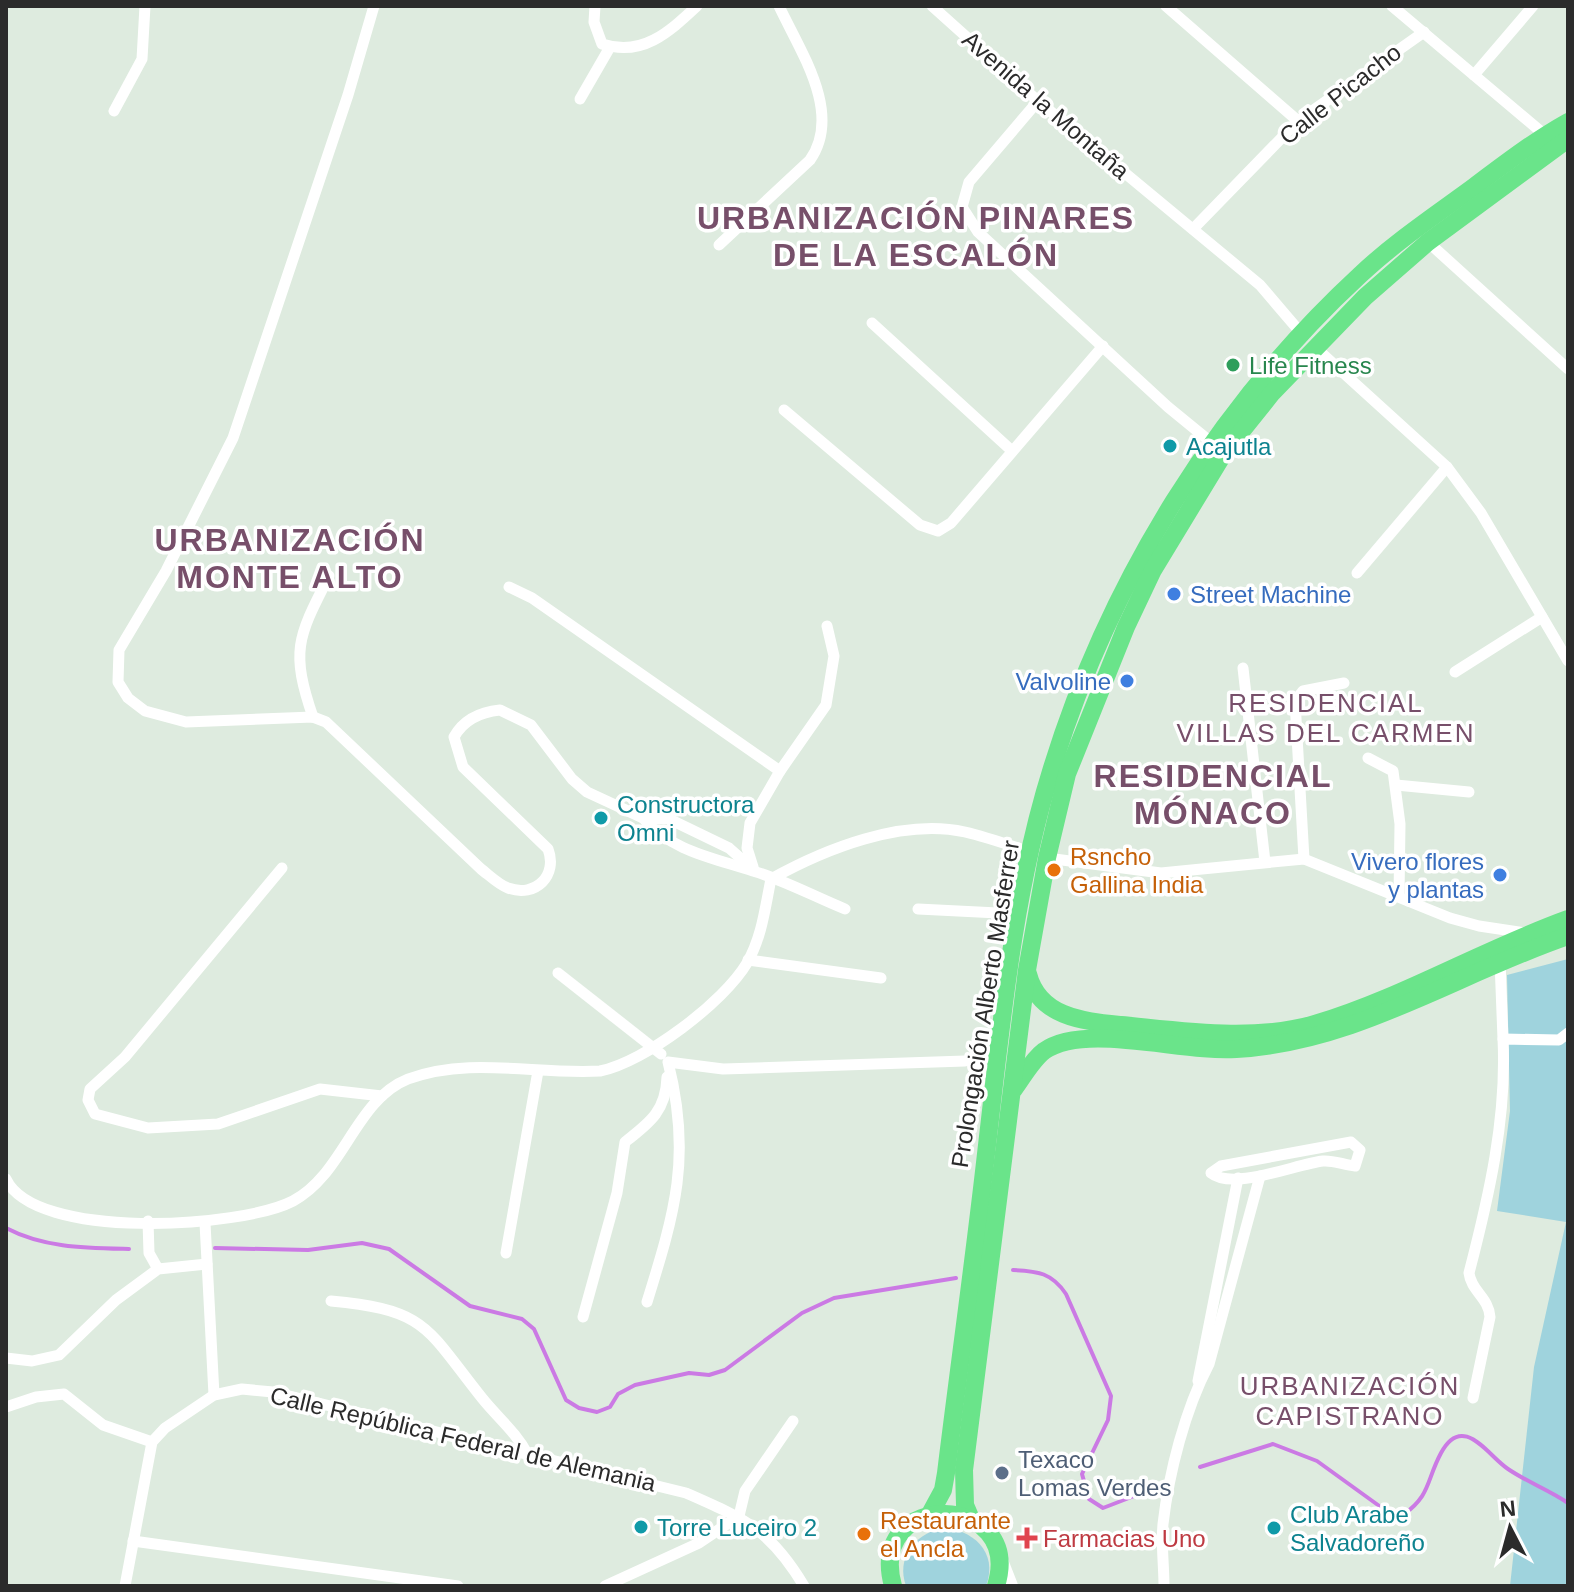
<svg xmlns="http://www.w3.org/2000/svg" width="1574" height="1592" font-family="Arial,sans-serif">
<rect width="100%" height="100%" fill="#deebdf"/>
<g fill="#9fd3dd">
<polygon points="1568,959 1568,1586 1510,1586 1534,1367 1566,1222 1497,1211 1510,1111 1507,975"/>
<path d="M940,1528C972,1528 999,1552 986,1586H906C896,1558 914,1536 940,1528Z"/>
</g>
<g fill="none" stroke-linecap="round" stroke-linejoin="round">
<g stroke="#cb7ae4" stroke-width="4">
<path d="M6,1228C44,1248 86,1248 129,1249"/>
<polyline points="215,1248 308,1250 362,1243 389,1249 470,1306 522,1319 534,1329 566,1400 579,1408 597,1412 610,1407 618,1394 635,1385 689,1373 709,1375 725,1370 802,1313 834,1298 956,1278"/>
<path d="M1013,1270C1038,1271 1052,1273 1066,1294L1111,1396L1108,1420L1082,1474L1089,1499L1103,1508L1147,1491"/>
<path d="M1200,1467L1273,1444L1317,1461L1389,1513L1403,1515C1431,1495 1426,1481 1441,1453C1463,1412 1488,1456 1508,1469C1527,1482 1549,1490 1568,1503"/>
</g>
<g stroke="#fff" stroke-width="11">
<path d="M374,6L348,95L233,438L166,571L119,650L118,682L128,698L145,711L186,722L313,717L326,722L481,869C489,875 499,885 508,888C536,898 558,875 548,849L463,767L454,737C464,719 480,712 500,710L531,725L572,779L587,792L643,818L669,819L729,848L755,871"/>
<path d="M595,6L594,22L602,44C642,57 668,33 697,6"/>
<polyline points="932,6 1038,101 1260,285 1301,333"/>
<polyline points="1166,6 1298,121"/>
<polyline points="1392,6 1545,135"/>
<polyline points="1474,75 1533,6"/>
<polyline points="580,99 610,47"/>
<polyline points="1038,101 969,182 962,207 978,232 1168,407 1212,443"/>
<polyline points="114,111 142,59 145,6"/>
<polyline points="1193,229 1298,121 1424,32"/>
<polyline points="1428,242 1568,369"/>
<path d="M719,245L810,160C843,113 800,51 779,6"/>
<polyline points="872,323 1011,450"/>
<polyline points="1316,348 1447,467 1481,513 1568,661"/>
<polyline points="784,410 920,525 938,531 951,523 1103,346"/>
<polyline points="1357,573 1447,467"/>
<polyline points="509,587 532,598 780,771"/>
<polyline points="1243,668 1265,862"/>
<polyline points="1455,672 1542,617"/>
<path d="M313,717C290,650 298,637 329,576"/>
<polyline points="1368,758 1393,771 1400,824 1399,896"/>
<polyline points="1396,785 1469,792"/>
<path d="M643,818C671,851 714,858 753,871C784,880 815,897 845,909"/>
<polyline points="1047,858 1161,873 1304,859 1450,918 1479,926 1526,933"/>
<polyline points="1304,859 1295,701 1303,691 1344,683"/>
<polyline points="753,867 747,848 750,823 780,771 826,705 834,656 827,626"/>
<polyline points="282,868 125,1057 90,1089 88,1100 95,1114 148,1128 218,1124 320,1089 382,1096"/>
<polyline points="918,909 1020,914"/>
<polyline points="748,960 881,978"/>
<polyline points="1500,961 1503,1039"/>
<polyline points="558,973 661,1054"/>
<path d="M1351,1142L1360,1150L1355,1166C1344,1165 1333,1160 1323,1161C1296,1164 1233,1191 1211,1173L1221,1166Z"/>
<path d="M6,1179C35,1241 241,1228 293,1201C344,1174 355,1100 408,1079C470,1056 536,1075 600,1071C645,1062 724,1002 747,963C762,937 765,908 771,879C825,849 902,818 965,832C987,837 1009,845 1030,852"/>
<polyline points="148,1221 149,1253 158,1269"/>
<polyline points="205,1223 214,1395"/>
<polyline points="506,1253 538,1071"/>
<path d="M331,1301C428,1310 426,1328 482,1398C498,1418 516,1432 528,1455"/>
<path d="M647,1302C675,1212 692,1156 668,1062L723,1069L965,1061"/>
<path d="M583,1317L617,1193L625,1142C651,1122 666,1110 667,1077"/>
<polyline points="6,1358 32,1361 59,1355 116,1300 158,1269 207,1264"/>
<polyline points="1198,1381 1238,1178"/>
<path d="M1473,1398L1490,1317C1489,1298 1471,1291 1469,1273C1489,1196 1507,1118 1503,1039L1559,1040L1568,1033"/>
<polyline points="6,1407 36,1397 64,1394 103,1425 152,1442"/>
<polyline points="133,1541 458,1586"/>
<path d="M125,1586L152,1442L165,1428L214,1395L242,1389L273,1392L686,1493C745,1519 770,1529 804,1586"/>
<polyline points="605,1586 699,1543 739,1516 745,1491 793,1421"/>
<path d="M1164,1586C1164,1566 1161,1544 1163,1524C1169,1472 1185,1410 1209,1364L1260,1176"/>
</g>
<polyline stroke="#fff" stroke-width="16" points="999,1558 1010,1586"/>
<g stroke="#6ae48a" stroke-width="18">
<path d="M1028,974C1039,1017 1082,1021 1121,1025C1183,1031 1253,1042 1315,1024C1402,998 1482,950 1568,919"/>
<path d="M1014,1089C1023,1077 1032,1060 1044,1051C1085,1022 1183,1053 1236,1049C1357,1042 1456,974 1568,936"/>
<path d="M930,1514L943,1490L946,1473C959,1367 974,1261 986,1154C1001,1026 1013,892 1052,768C1109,583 1217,407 1360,275C1394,243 1434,216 1471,189C1503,165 1534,141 1568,122"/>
<polyline points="971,1519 965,1505 964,1470 1027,970 1047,858 1067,774 1126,627 1153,570 1224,453 1272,393 1365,297 1428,242 1568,139"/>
<path d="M893,1586C866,1488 1025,1492 996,1586"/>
</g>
</g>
<circle fill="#2e9e5b" stroke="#fff" stroke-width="3" cx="1233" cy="365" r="8"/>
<g fill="#0f9aa8" stroke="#fff" stroke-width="3">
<circle cx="1170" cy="446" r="8"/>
<circle cx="601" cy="818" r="8"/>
<circle cx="641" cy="1527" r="8"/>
<circle cx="1274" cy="1528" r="8"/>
</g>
<g fill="#3f7fe0" stroke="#fff" stroke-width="3">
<circle cx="1174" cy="594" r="8"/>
<circle cx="1127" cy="681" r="8"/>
<circle cx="1500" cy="875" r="8"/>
</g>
<g fill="#e8710a" stroke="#fff" stroke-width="3">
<circle cx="1054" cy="870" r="8"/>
<circle cx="864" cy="1534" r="8"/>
</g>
<circle fill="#5c6f8a" stroke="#fff" stroke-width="3" cx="1002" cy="1473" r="8"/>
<path fill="#e0444e" stroke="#fff" stroke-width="3" d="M1023 1526h8v8h8v8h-8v8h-8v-8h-8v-8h8z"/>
<g text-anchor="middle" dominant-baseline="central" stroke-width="7" stroke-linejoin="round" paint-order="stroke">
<g font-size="24" fill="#2b2b2b" stroke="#fff">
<text transform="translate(1340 94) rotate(-38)">Calle Picacho</text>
<text transform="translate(1046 105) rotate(41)">Avenida la Montaña</text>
<text transform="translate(985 1004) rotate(-81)">Prolongación Alberto Masferrer</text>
<text transform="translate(463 1439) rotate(13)">Calle República Federal de Alemania</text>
</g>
<g font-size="24" fill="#27864d" stroke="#fff" text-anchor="start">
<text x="1249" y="365">Life Fitness</text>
</g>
<g font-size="24" fill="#0d838f" stroke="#fff" text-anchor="start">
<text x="1186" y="446">Acajutla</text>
<text x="617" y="804">Constructora<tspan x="617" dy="28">Omni</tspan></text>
<text x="1290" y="1514">Club Arabe<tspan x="1290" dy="28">Salvadoreño</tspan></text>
<text x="657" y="1527">Torre Luceiro 2</text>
</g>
<g font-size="24" fill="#366cbe" stroke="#fff" text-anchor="end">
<text x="1190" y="594" text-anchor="start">Street Machine</text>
<text x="1111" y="681">Valvoline</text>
<text x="1484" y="861">Vivero flores<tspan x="1484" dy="28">y plantas</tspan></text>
</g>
<g font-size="24" fill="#c56008" stroke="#fff" text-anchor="start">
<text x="1070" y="856">Rsncho<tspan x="1070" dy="28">Gallina India</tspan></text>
<text x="880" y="1520">Restaurante<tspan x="880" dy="28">el Ancla</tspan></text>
</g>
<g font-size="24" fill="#4e5e75" stroke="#fff" text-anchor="start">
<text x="1018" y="1459">Texaco<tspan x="1018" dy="28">Lomas Verdes</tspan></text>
</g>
<g font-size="24" fill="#be3a42" stroke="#fff" text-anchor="start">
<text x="1043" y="1538">Farmacias Uno</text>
</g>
<g font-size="26" letter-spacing="2" fill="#774f6a" stroke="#fff">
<text x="1326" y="703">RESIDENCIAL<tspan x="1326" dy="30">VILLAS DEL CARMEN</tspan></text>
<text x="1350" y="1386">URBANIZACIÓN<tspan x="1350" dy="30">CAPISTRANO</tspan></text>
</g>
<g font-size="32" font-weight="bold" letter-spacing="2" fill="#774f6a" stroke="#fff">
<text x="916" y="218">URBANIZACIÓN PINARES<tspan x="916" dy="37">DE LA ESCALÓN</tspan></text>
<text x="290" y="540">URBANIZACIÓN<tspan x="290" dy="37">MONTE ALTO</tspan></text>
<text x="1213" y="776">RESIDENCIAL<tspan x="1213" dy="37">MÓNACO</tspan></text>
</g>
</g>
<rect width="1574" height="1592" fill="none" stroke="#2b2b2b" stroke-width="16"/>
<g transform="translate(1510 1528) rotate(354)" stroke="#ffffff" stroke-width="6" paint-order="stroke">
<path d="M0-6L14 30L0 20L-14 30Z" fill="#2b2b2b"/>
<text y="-12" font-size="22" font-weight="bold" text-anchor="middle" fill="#2b2b2b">N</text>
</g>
</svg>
